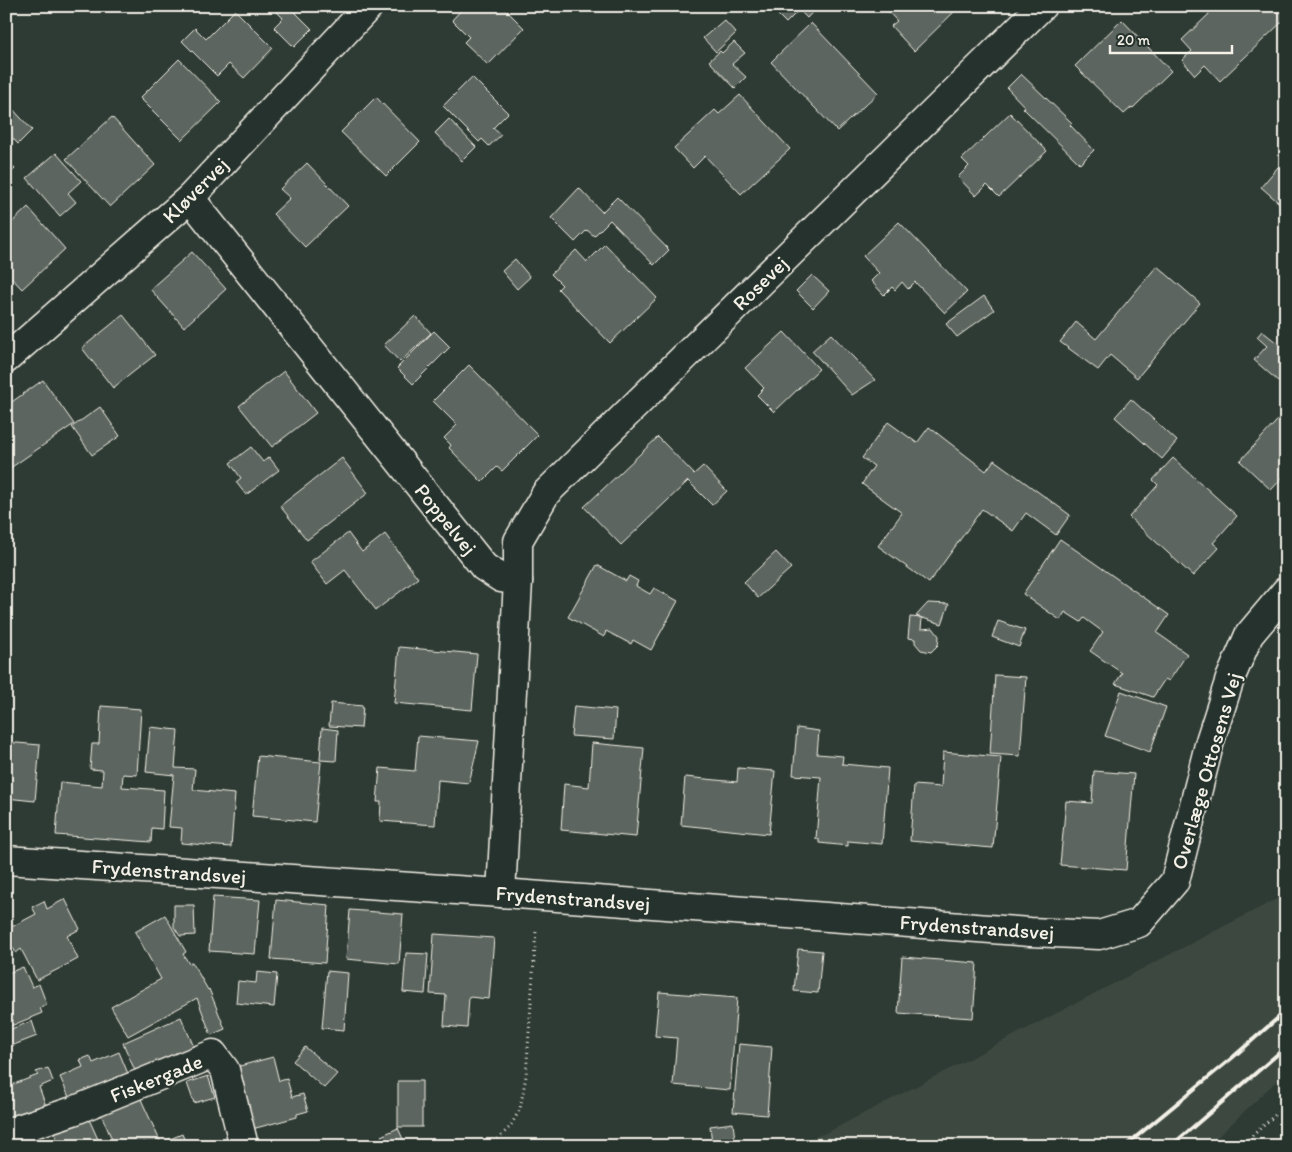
<svg xmlns="http://www.w3.org/2000/svg" width="1292" height="1152" font-family="Itim,sans-serif">
<rect width="100%" height="100%" fill="#2e3b34"/>
<filter id="ink" filterUnits="userSpaceOnUse"><feTurbulence type="fractalNoise" baseFrequency=".02" numOctaves="2"/><feDisplacementMap in="SourceGraphic" scale="10" xChannelSelector="R" yChannelSelector="G"/><feConvolveMatrix kernelMatrix="1 2 1 2 8 2 1 2 1" color-interpolation-filters="sRGB"/></filter>
<g filter="url(#ink)">
<polygon fill="#3c4841" points="1286,894 1286,1072 1208,1146 788,1146 826,1133"/>
<g fill="#5c655e" stroke="#f4f1e8">
<polygon points="271,6 295,6 292,9 312,29 294,47 274,27 283,18"/>
<polygon points="465,6 502,6 524,28 488,65 464,42 469,37 452,20"/>
<polygon points="769,6 818,6 807,18 799,10 786,23"/>
<polygon points="883,6 953,6 956,10 914,51 891,26 897,21"/>
<polygon points="1213,6 1286,6 1286,18 1220,81 1205,65 1195,75 1182,60 1192,51 1182,40 1209,14 1209,10"/>
<polygon points="235,10 273,48 244,78 229,64 217,76 182,41 195,28 206,39"/>
<polygon points="724,20 736,33 716,52 703,38"/>
<polygon points="1122,20 1171,71 1133,108 1132,107 1124,114 1075,66"/>
<polygon points="811,23 878,93 837,131 771,62"/>
<polygon points="734,42 745,53 732,64 746,77 735,88 709,61 720,51 722,53"/>
<polygon points="179,59 221,102 182,140 140,98"/>
<polygon points="1021,74 1072,123 1070,125 1094,150 1080,164 1023,108 1025,107 1007,88"/>
<polygon points="472,77 508,113 493,128 501,135 489,146 482,139 479,142 443,106"/>
<polygon points="740,95 790,149 741,194 705,156 693,168 674,148 715,110 719,114"/>
<polygon points="376,97 420,142 386,176 341,132"/>
<polygon points="9,105 32,130 18,144 6,131 6,108"/>
<polygon points="1010,113 1047,151 999,197 987,185 976,196 958,177 969,166 962,159"/>
<polygon points="112,117 155,165 110,207 66,159"/>
<polygon points="449,119 476,147 462,161 435,133"/>
<polygon points="56,153 81,181 68,193 76,202 60,216 27,178"/>
<polygon points="6,159 15,169 6,178"/>
<polygon points="307,163 348,206 305,247 273,214 290,198 280,189"/>
<polygon points="1278,167 1286,174 1286,209 1261,187"/>
<polygon points="579,188 602,212 617,197 669,250 654,265 610,220 594,236 587,230 575,242 551,218"/>
<polygon points="28,207 65,249 22,289 6,272 6,228"/>
<polygon points="899,222 967,292 945,313 915,282 908,289 902,282 895,290 892,287 884,295 871,281 879,273 863,256"/>
<polygon points="605,244 657,298 610,343 558,289 562,285 551,274 576,250 587,262"/>
<polygon points="192,252 226,289 184,327 150,289"/>
<polygon points="515,259 530,277 517,289 502,271"/>
<polygon points="1157,266 1200,303 1137,378 1110,355 1098,370 1060,342 1076,322 1096,339"/>
<polygon points="812,275 829,291 813,308 796,291"/>
<polygon points="984,296 994,310 957,337 946,324"/>
<polygon points="123,315 155,355 113,388 82,348"/>
<polygon points="415,316 431,333 400,362 384,345"/>
<polygon points="434,331 450,347 413,384 397,368"/>
<polygon points="1262,331 1286,350 1286,388 1254,360 1267,346 1257,337"/>
<polygon points="784,332 819,369 774,412 757,395 764,388 745,368"/>
<polygon points="831,334 875,380 852,395 812,351"/>
<polygon points="469,365 538,435 502,471 497,467 482,482 449,448 451,445 444,438 457,425 433,401"/>
<polygon points="284,371 316,413 272,447 239,406"/>
<polygon points="43,380 74,424 6,471 6,406"/>
<polygon points="1131,399 1177,441 1162,459 1115,417"/>
<polygon points="100,407 120,436 92,455 72,427"/>
<polygon points="1286,411 1286,474 1271,490 1240,461"/>
<polygon points="888,422 917,443 929,427 986,471 994,460 1070,515 1056,535 1026,513 1013,531 982,509 929,583 878,546 902,513 862,484 874,466 862,458"/>
<polygon points="658,437 694,474 703,466 727,491 712,505 688,481 621,545 584,507"/>
<polygon points="251,447 263,462 269,457 279,470 246,495 236,482 241,478 230,463"/>
<polygon points="342,458 368,493 307,540 280,506"/>
<polygon points="1173,458 1237,516 1213,543 1219,548 1193,576 1129,517 1158,485 1153,480"/>
<polygon points="348,533 362,552 385,534 418,578 376,610 345,570 327,584 310,562"/>
<polygon points="1060,539 1169,615 1157,633 1187,654 1169,681 1165,679 1153,697 1115,684 1122,673 1090,651 1103,632 1084,618 1081,622 1065,612 1060,620 1023,594"/>
<polygon points="776,552 791,568 758,598 744,582"/>
<polygon points="597,565 626,581 629,576 638,581 636,586 650,594 654,588 678,601 651,650 633,640 631,644 606,631 604,637 568,617"/>
<polygon points="928,603 949,604 942,624 916,616"/>
<polygon points="910,617 922,618 921,629 933,628 939,636 938,645 931,652 921,650 915,643 915,639 908,638"/>
<polygon points="998,621 1025,630 1019,647 992,637"/>
<polygon points="399,647 477,654 472,710 394,703"/>
<polygon points="995,675 1026,677 1020,756 990,754"/>
<polygon points="1121,691 1166,707 1150,752 1105,736"/>
<polygon points="331,703 363,706 361,728 329,726"/>
<polygon points="101,706 141,709 137,775 123,774 122,787 164,790 162,829 152,828 151,842 56,835 60,782 102,786 103,770 90,769 92,744 99,744"/>
<polygon points="574,706 616,710 614,739 571,736"/>
<polygon points="150,727 178,730 175,768 195,769 193,790 235,794 231,847 181,843 182,828 169,827 174,775 146,772"/>
<polygon points="322,728 338,730 336,761 320,760"/>
<polygon points="797,728 819,731 817,754 843,756 842,764 888,768 882,844 848,841 848,846 819,843 819,839 816,839 821,777 793,775"/>
<polygon points="418,736 479,741 469,783 438,780 435,825 380,821 381,802 377,802 380,768 415,771"/>
<polygon points="6,742 40,745 35,801 6,798"/>
<polygon points="592,743 644,748 636,837 561,830 564,784 589,787"/>
<polygon points="943,752 1001,757 993,848 910,841 914,785 941,787"/>
<polygon points="258,756 321,762 315,822 252,816"/>
<polygon points="738,768 775,771 769,834 681,825 685,777 737,782"/>
<polygon points="1094,771 1134,774 1126,870 1060,865 1066,801 1092,803"/>
<polygon points="1286,777 1286,790 1279,782"/>
<polygon points="213,897 260,900 255,954 209,951"/>
<polygon points="65,899 80,929 67,936 78,959 37,980 21,949 16,953 13,948 6,952 6,930 36,914 32,907 44,901 47,909"/>
<polygon points="276,900 329,905 325,963 271,959"/>
<polygon points="174,905 194,905 195,935 180,936 174,927"/>
<polygon points="350,910 403,914 399,964 346,959"/>
<polygon points="165,915 186,952 183,954 189,964 192,962 208,990 209,989 225,1029 211,1035 197,998 128,1036 111,1007 161,979 135,932"/>
<polygon points="434,934 494,938 489,999 469,997 467,1028 444,1026 446,995 430,994"/>
<polygon points="798,949 822,951 818,993 794,991"/>
<polygon points="406,953 428,954 425,994 403,992"/>
<polygon points="902,957 977,963 973,1018 898,1013"/>
<polygon points="23,967 32,987 39,984 47,1005 40,1008 42,1013 6,1028 6,974"/>
<polygon points="327,971 348,973 344,1030 322,1028"/>
<polygon points="257,972 277,974 274,1007 236,1003 238,981 256,983"/>
<polygon points="659,992 737,998 730,1090 673,1085 677,1038 655,1036"/>
<polygon points="181,1017 197,1054 139,1080 123,1043"/>
<polygon points="32,1021 37,1036 6,1048 6,1031"/>
<polygon points="739,1044 772,1047 767,1115 733,1112"/>
<polygon points="305,1047 337,1074 324,1088 293,1061"/>
<polygon points="119,1052 131,1081 73,1106 60,1077 83,1067 80,1060 90,1056 93,1063"/>
<polygon points="273,1057 279,1081 287,1079 292,1097 303,1094 308,1111 297,1114 297,1117 252,1129 236,1067"/>
<polygon points="48,1068 53,1081 39,1087 47,1109 6,1125 6,1087 38,1075 36,1072"/>
<polygon points="208,1076 215,1097 194,1103 187,1083"/>
<rect x="398" y="1081" width="24" height="46"/>
<polygon points="139,1095 161,1143 182,1134 187,1146 147,1146 145,1142 135,1146 115,1146 100,1112"/>
<polygon points="88,1117 101,1146 61,1146 54,1132"/>
<polygon points="733,1123 735,1140 712,1143 710,1126"/>
<polygon points="398,1128 406,1146 385,1146 381,1136"/>
</g>
<g fill="none" stroke-linecap="round" stroke-linejoin="round">
<defs>
<g id="minor">
<polyline points="190,198 484,567 501,578 518,581 501,893"/>
<polyline points="6,359 190,198 369,6"/>
<polyline points="518,581 518,541 546,493 1042,6"/>
<polyline points="6,860 501,893 1030,932 1099,935 1139,923 1175,881 1210,741 1230,679 1249,635 1286,591"/>
<polyline points="6,1133 73,1111 213,1054 225,1070 244,1146"/>
</g>
</defs>
<use href="#minor" stroke="#f4f1e8" stroke-width="31"/>
<g stroke="#f4f1e8" stroke-width="3" stroke-dasharray="1 4" stroke-linecap="butt">
<polyline points="490,1146 510,1127 520,1109 526,1076 536,931"/>
<polyline points="1241,1146 1286,1105"/>
</g>
<use href="#minor" stroke="#26332d" stroke-width="28"/>
<g stroke="#f4f1e8" stroke-width="4">
<polyline points="1125,1146 1232,1058 1286,1011"/>
<polyline points="1171,1146 1286,1047"/>
</g>
</g>
</g>
<g text-anchor="middle" dominant-baseline="central" stroke-width="4" stroke-linejoin="round" paint-order="stroke">
<g font-size="21" fill="#f4f1e8" stroke="#26332d">
<text transform="translate(195 190) rotate(-45)">Kløvervej</text>
<text transform="translate(760 283) rotate(-44)">Rosevej</text>
<text transform="translate(446 519) rotate(51)">Poppelvej</text>
<text transform="translate(1206 771) rotate(-74)">Overlæge Ottosens Vej</text>
<text transform="translate(169 871) rotate(4)">Frydenstrandsvej</text>
<text transform="translate(573 898) rotate(4)">Frydenstrandsvej</text>
<text transform="translate(977 927) rotate(4)">Frydenstrandsvej</text>
<text transform="translate(156 1078) rotate(-22)">Fiskergade</text>
</g>
</g>
<rect width="1292" height="1152" fill="none" stroke="#26332d" stroke-width="25"/>
<rect x="12" y="12" width="1267" height="1127" fill="none" stroke="#f4f1e8" stroke-width="2" filter="url(#ink)"/>
<path d="M1110 45v8h122v-8" fill="none" stroke="#f4f1e8" stroke-width="2.5"/>
<text x="1117" y="45" font-size="15" fill="#f4f1e8" stroke="#26332d" stroke-width="4" paint-order="stroke">20 m</text>
</svg>
